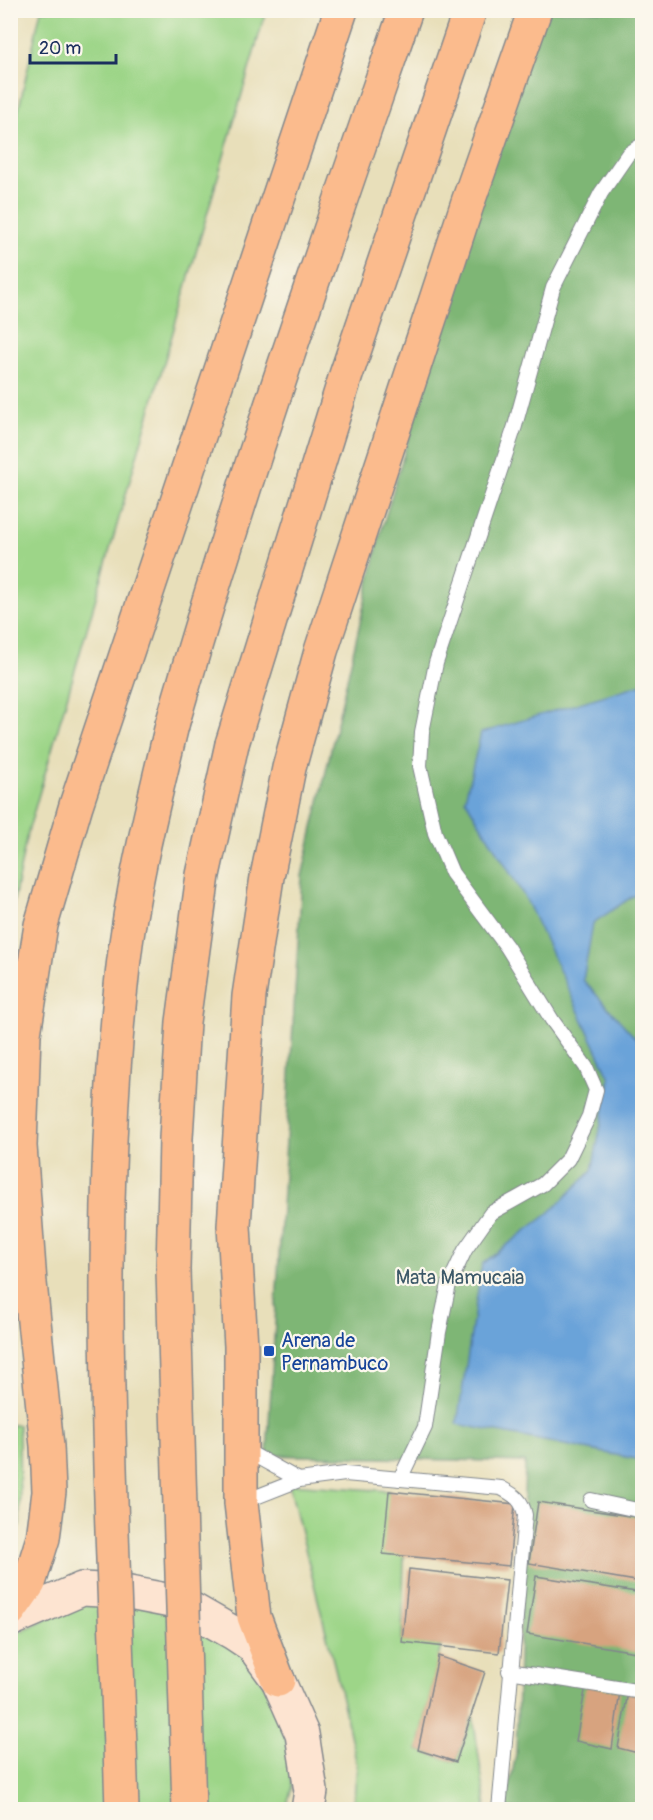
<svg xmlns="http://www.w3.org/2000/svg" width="653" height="1820" font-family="Pangolin,sans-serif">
<rect width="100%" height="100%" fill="#fbf7ec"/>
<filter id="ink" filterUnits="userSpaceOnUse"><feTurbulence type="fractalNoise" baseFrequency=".0167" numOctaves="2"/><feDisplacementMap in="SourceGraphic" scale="12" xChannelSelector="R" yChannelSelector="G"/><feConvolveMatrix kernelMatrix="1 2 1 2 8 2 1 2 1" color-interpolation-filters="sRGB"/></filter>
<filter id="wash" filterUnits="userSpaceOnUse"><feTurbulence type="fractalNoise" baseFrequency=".008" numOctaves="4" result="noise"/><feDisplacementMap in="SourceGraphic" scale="24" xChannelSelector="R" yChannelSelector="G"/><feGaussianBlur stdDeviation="1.35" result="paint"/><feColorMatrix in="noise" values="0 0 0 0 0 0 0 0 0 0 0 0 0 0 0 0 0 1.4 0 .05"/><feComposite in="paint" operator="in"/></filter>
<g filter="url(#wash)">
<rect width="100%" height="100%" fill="#e8dfba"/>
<g fill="#9dd588" stroke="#5c8273" stroke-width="1.5">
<polygon points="41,10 266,11 26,839 11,915 10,147"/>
<polygon points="11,1425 19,1425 20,1524 11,1542"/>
<polygon points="289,1484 389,1491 404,1556 402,1641 441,1646 418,1750 456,1762 473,1716 486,1806 483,1809 353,1809 357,1765 336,1672"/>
<polygon points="143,1601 204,1623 253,1665 284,1722 292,1786 286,1809 11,1810 11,1636 78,1603"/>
</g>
<polygon fill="#7eb674" stroke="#4c7269" stroke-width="1.5" points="534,11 642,11 642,1809 505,1809 516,1754 525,1462 267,1455 302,876 380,535"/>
<polygon fill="#6aa3d9" stroke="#42699c" stroke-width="1.5" points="642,684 642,890 593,923 583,980 639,1042 642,1054 642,1460 457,1424 482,1264 548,1214 592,1171 610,1078 526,899 465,799 481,733"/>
<g id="blocks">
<g fill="#d7a37f">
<polygon points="389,1491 515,1504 509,1566 383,1554"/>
<polygon points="538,1502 642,1518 642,1582 529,1563"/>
<polygon points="409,1569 507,1580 499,1653 402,1642"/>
<polygon points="536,1576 642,1593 642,1653 527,1634"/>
<polygon points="438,1656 485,1672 456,1762 418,1750"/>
<polygon points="586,1685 620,1691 612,1749 576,1741"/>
<polygon points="628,1692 642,1695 642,1754 618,1748"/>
</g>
</g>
</g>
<g filter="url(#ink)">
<use href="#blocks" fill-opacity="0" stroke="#82878c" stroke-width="1.5"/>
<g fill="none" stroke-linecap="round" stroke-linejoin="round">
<defs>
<g id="service">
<polyline points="243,1449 299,1480"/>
<polyline points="400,1479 425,1427 439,1332 449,1284 465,1250 491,1213 543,1184 568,1159 589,1116 596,1090 586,1067 552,1020 507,947 452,873 435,833 420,766 422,732 436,663 515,426 553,288 601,193 628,154 642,145"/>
<polyline points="591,1500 642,1511"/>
<path d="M243,1502L299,1480L345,1474L501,1488C514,1495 522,1499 525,1515L499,1810"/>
<polyline points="509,1671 642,1692"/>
</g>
<polyline id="secondary" points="10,1620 82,1589 119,1591 181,1603 235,1634 253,1646 278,1680 302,1734 311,1791 308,1810"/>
<g id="trunk">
<path d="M172,725C241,484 324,248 406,10"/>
<polyline points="232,744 346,375 470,10"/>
<polyline points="10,1610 29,1583 43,1538 49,1492 47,1446 30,1283 20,1146 24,1034 41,925 76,805 341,10"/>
<polyline points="278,1680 254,1617 241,1503 241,1346 234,1226 249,996 267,877 289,768 321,651 468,202 535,10"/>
</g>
</defs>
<use href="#service" stroke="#82878c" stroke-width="16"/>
<use href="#secondary" stroke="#82878c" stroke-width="36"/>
<use href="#trunk" stroke="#82878c" stroke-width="36"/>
<use href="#service" stroke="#fff" stroke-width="14"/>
<use href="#secondary" stroke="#fde4d1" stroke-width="33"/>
<use href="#trunk" stroke="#fbbb8d" stroke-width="33"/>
<defs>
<g id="trunk-bridge">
<path d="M122,1810C114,1529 92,1247 123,967C132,886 153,805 172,725"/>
<polyline points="189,1810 173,1270 176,1138 183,1022 203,875 232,744"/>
</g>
</defs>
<use href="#trunk-bridge" stroke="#82878c" stroke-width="36" stroke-linecap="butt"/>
<use href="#trunk-bridge" stroke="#fbbb8d" stroke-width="33"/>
</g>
</g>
<rect fill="#1a4fb4" stroke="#fbf7ec" stroke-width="2" x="263" y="1345" width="12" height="12" rx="3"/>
<g text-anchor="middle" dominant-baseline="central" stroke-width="4.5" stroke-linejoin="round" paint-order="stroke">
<g font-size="20" fill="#3c5868" stroke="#fbf7ec">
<text x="460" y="1277">Mata Mamucaia</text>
</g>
<g font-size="20" fill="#164399" stroke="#fbf7ec" text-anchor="start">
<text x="281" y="1340">Arena de<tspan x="281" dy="23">Pernambuco</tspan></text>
</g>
</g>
<rect width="653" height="1820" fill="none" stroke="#fbf7ec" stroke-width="36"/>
<path d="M30 54v9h86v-9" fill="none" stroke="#1b2f5e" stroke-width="3"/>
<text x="39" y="54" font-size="18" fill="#1b2f5e" stroke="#fbf7ec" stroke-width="4.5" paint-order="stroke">20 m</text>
</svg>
